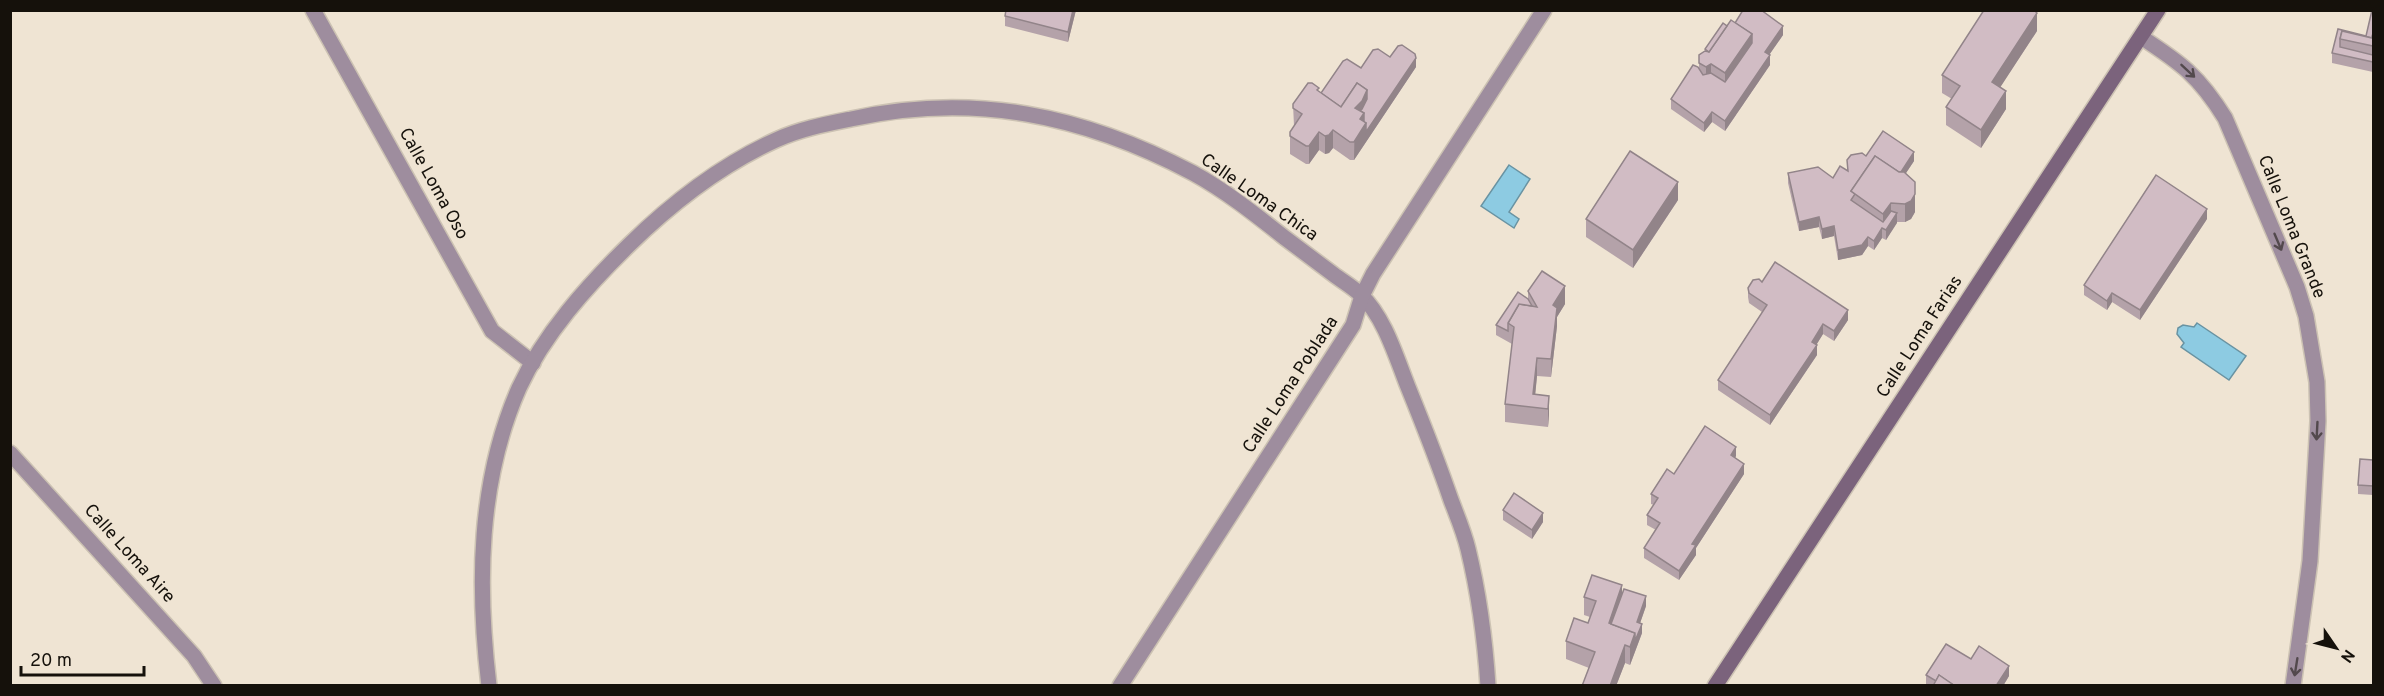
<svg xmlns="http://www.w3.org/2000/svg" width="2384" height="696" font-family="Overpass,sans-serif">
<rect width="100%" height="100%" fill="#efe4d3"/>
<g fill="#8dcbe2" stroke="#6993a2" stroke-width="1.5">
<polygon points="1509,165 1530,179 1509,212 1519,219 1514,228 1481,206"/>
<polygon points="2197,323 2246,356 2229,380 2181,347 2184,343 2177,334 2178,328 2183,325 2194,327"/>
</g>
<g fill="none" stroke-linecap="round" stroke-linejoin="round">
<defs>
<g id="street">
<polyline points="313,10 492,331 533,363"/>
<path d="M2141,37C2181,63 2199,76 2225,118L2297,287L2306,316L2317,382L2318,421L2310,561L2293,686"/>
<polyline points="10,453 194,656 214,686"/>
<path d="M489,686C477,586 478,481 519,388C544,334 587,286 629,245C673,202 721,165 776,140C800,129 826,124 851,119C974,92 1083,115 1193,173C1226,191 1256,215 1285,238C1301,250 1317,262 1333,274C1342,281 1353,287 1361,295C1385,318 1396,357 1408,387C1423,424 1438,462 1451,500C1457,516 1464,532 1468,549C1479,594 1485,639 1488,686"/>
<polyline points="1120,686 1353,325 1362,296 1373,274 1544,10"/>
</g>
<polyline id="secondary" points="1715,686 2158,10"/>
</defs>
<use href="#street" stroke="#ccc2b3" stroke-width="18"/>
<use href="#secondary" stroke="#ccc2b3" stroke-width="18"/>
<use href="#street" stroke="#9e8d9e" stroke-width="15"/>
<use href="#secondary" stroke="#7b637c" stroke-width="15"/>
</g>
<g fill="#b4a2a9">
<polygon points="1076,10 1068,42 1005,26 1005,16"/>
<polygon points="2373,10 2373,72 2332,63 2332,53 2338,29 2366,36"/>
<polygon points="1735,23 1783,35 1769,55 1770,65 1725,131 1712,122 1704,132 1671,109 1671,99 1699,68 1699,55 1705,51 1705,49 1727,26"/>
<polygon points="2037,31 2000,87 2006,109 1981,148 1946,125 1946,107 1952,99 1942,93 1942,75"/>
<polygon points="1390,57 1416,67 1354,160 1350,160 1333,148 1329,153 1325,154 1319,150 1309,164 1306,164 1290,154 1290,132 1294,126 1293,104 1319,92 1321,93 1361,68"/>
<polygon points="1866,156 1914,161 1906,173 1915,212 1911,219 1905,222 1897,222 1886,240 1882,238 1874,250 1868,246 1862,255 1838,260 1834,236 1822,239 1819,227 1799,231 1788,183 1788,173 1833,178 1847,171"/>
<polygon points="1678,200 1633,268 1586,237 1586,219"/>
<polygon points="2207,219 2140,320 2112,302 2107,310 2084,295 2084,285"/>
<polygon points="1762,282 1848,320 1834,341 1823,334 1816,345 1817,355 1770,425 1718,390 1718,380 1762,312 1749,303 1748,297 1748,288"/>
<polygon points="1528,291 1565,304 1557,317 1557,326 1551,377 1537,376 1535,394 1549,396 1549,414 1548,427 1505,422 1505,404 1512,344 1496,335 1496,325 1528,299"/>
<polygon points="1736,456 1735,458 1744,474 1696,548 1696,555 1679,580 1644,558 1644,548 1656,530 1647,525 1647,515 1654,505 1651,504 1651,494 1674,474"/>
<polygon points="2373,460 2373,495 2358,494 2358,485"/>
<polygon points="1503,510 1543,522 1532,539 1503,520"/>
<polygon points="1622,593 1646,606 1640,623 1642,633 1630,665 1625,663 1616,686 1582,686 1589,668 1566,659 1566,641 1588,623 1590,617 1584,615 1584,597"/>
<polygon points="1971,659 2009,676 2003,686 1927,686 1926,685 1926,675"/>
</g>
<g fill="#928489">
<polygon points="1073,10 1076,10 1068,42 1068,32"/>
<polygon points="2037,13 2037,31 1992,100 1992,82"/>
<polygon points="1783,26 1783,35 1765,61 1765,52"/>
<polygon points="1752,34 1752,52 1725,91 1725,73"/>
<polygon points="1770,55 1770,65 1725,131 1725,121"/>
<polygon points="1416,58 1416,67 1354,160 1355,108 1367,90 1367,108"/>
<polygon points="1711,64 1711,82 1706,85 1706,67"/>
<polygon points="2006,91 2006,109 1981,148 1981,130"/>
<polygon points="1712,112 1712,122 1704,132 1704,123"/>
<polygon points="1333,130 1333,148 1329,153 1325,154 1325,136"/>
<polygon points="1319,132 1319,150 1309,164 1309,146"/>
<polygon points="1914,152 1914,161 1896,188 1896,178"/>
<polygon points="1678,182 1678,200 1633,268 1633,250"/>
<polygon points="1915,194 1915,212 1911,219 1905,222 1905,204"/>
<polygon points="1891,203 1891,221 1883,229 1883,214"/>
<polygon points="2207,209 2207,219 2140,320 2140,310"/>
<polygon points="1897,213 1897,223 1886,240 1886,230"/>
<polygon points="1819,217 1819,227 1799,231 1799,222"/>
<polygon points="1834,226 1834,236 1822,239 1822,229"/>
<polygon points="1882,228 1882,238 1874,250 1874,241"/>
<polygon points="1868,237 1868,246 1862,255 1838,260 1838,250"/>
<polygon points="1565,286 1565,304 1557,317 1557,326 1551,377 1553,305"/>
<polygon points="2112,293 2112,302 2107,310 2107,301"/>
<polygon points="1848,310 1848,320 1834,341 1834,331"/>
<polygon points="1823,324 1823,334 1812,352 1812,342"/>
<polygon points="1817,345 1817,355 1770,425 1770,415"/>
<polygon points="1537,358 1537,376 1534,407 1533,394"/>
<polygon points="1549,396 1549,414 1548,427 1548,409"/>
<polygon points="1736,447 1736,456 1731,465 1731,455"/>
<polygon points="1744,464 1744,474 1696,548 1696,555 1679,580 1679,571 1692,544"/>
<polygon points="1543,513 1543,522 1532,539 1532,530"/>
<polygon points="1622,585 1622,603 1612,633 1609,623"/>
<polygon points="1646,596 1646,606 1637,632 1637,622"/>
<polygon points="1642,624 1642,633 1630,665 1630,647 1635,633"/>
<polygon points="1625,645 1625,663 1616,686 1610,686"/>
<polygon points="2009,666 2009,676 2003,686 1996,686"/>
</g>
<g fill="#d1bcc4" stroke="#928489" stroke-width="1.5">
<polygon points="1006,10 1073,10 1068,32 1005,16"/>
<polygon points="1743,10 1761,10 1783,26 1765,52 1770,55 1725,121 1712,112 1704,123 1671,99 1693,65 1698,67 1703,75 1711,73 1725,82 1752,43 1752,34 1735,23"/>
<polygon points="1984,10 2034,10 2037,13 1992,82 2006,91 1981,130 1946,107 1960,86 1942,75"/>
<polygon points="2372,10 2373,10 2373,33 2372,38 2342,31 2340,39 2340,47 2373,55 2373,62 2332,53 2338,29 2366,36"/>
<polygon points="1731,20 1752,34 1725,73 1711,64 1706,67 1699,63 1699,55 1705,51 1709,52"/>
<polygon points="1723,23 1727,26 1709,52 1705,49"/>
<polygon points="2342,31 2372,38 2373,33 2373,46 2340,39"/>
<polygon points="1402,45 1415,54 1416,58 1366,132 1366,123 1364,122 1364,113 1360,111 1362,109 1367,99 1367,90 1357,83 1341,107 1321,93 1343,61 1347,59 1361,68 1373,50 1378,49 1390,57 1398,46"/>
<polygon points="1308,83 1312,83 1319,88 1317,90 1341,107 1357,83 1367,90 1362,101 1355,108 1364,113 1360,119 1366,123 1354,142 1350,142 1333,130 1329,135 1325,136 1319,132 1309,146 1306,146 1290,136 1290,132 1302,114 1293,108 1293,104"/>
<polygon points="1883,131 1914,152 1901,172 1899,172 1875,156 1851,191 1855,194 1851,200 1883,222 1891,211 1897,213 1886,230 1882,228 1874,241 1868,237 1862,245 1838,250 1834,226 1822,229 1819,217 1799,222 1788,173 1818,167 1833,178 1840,166 1848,171 1847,160 1851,155 1862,153 1866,156"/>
<polygon points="1630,151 1678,182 1633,250 1586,219"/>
<polygon points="1875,156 1899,172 1904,172 1915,182 1915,194 1911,201 1905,204 1891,203 1883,214 1851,191"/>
<polygon points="2156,175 2207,209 2140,310 2112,293 2107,301 2084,285"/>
<polygon points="1775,262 1848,310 1834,331 1823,324 1812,342 1817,345 1770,415 1718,380 1767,305 1749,293 1748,288 1753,280 1759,279 1762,282"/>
<polygon points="1542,271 1565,286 1553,305 1557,308 1551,359 1537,358 1533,394 1549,396 1548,409 1505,404 1514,327 1508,323 1519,304 1537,307 1528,291"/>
<polygon points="1518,292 1528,299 1532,306 1519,304 1508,323 1508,331 1496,325"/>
<polygon points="1705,426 1736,447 1731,455 1744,464 1692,544 1696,545 1679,571 1644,548 1660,523 1647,515 1658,498 1651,494 1667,469 1674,474"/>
<polygon points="2360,459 2373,460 2373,486 2358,485"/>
<polygon points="1514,493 1543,513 1532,530 1503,510"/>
<polygon points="1592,575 1622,585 1609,623 1635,633 1630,647 1625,645 1610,686 1582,686 1595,652 1566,641 1574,618 1588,623 1596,601 1584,597"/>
<polygon points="1624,589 1646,596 1637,622 1642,624 1635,641 1635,633 1611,624"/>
<polygon points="1946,644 1971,659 1979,646 2009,666 1996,686 1955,686 1939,675 1936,681 1926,675"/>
<polygon points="1939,675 1955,686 1933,686"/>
</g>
<defs><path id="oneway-shaft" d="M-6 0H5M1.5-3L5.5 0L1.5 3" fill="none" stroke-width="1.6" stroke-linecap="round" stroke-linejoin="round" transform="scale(1.5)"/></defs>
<g stroke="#53494d">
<use href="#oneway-shaft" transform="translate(2188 71) rotate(43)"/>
<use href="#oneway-shaft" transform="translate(2278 242) rotate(67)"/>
<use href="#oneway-shaft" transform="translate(2317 431) rotate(93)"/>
<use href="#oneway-shaft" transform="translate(2296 667) rotate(99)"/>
</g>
<g text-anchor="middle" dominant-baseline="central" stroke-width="5" stroke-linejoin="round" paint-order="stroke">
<g font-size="18" fill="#15110b" stroke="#efe4d3">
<text transform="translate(433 184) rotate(61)">Calle Loma Oso</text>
<text transform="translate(1259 198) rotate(35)">Calle Loma Chica</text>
<text transform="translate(2291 227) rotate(68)">Calle Loma Grande</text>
<text transform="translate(1920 337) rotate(-57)">Calle Loma Farias</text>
<text transform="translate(1291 385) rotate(-57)">Calle Loma Poblada</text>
<text transform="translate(129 554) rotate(48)">Calle Loma Aire</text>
</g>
</g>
<rect width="2384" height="696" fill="none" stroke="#15110b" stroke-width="24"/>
<g transform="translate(2336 648) rotate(125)" stroke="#efe4d3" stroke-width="4.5" paint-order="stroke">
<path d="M0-4.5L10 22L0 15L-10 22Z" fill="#15110b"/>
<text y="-9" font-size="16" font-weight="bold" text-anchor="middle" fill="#15110b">N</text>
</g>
<path d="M21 666v9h123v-9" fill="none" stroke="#15110b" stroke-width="3"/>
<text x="30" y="666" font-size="18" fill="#15110b" stroke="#efe4d3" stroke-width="4.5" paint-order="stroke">20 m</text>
</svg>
